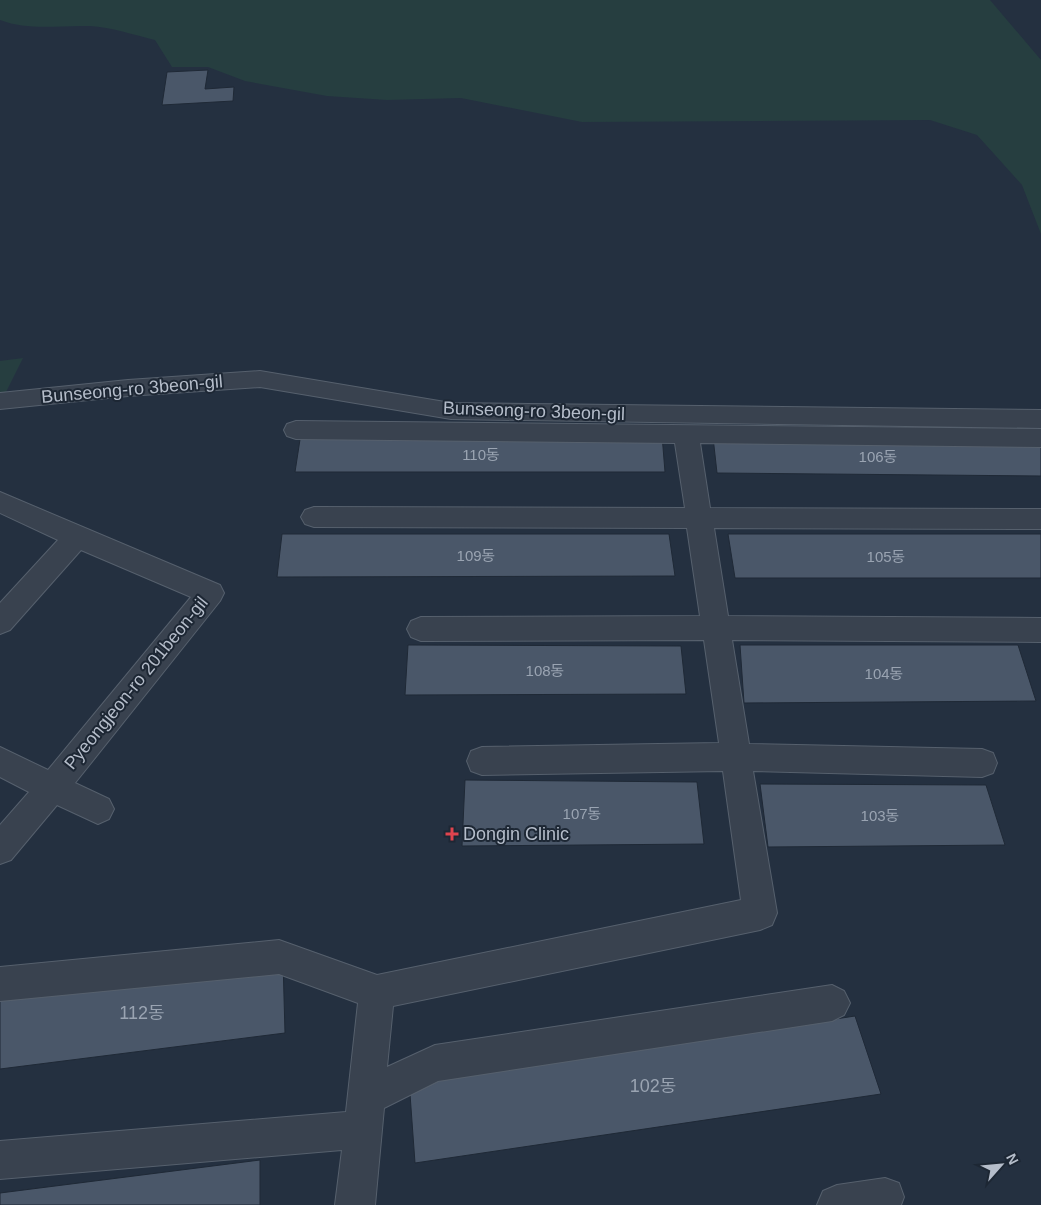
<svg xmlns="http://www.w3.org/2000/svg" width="1041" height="1205" font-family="Arial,'Noto Sans KR',sans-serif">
<rect width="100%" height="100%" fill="#243040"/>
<g fill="#263e40">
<path d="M0,0H990L1041,60V234L1022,185L977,135L930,120L582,122L461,98L387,100L327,96L245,81L208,67H172L155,40C134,35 111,27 90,26C59,25 29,31 0,20Z"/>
<polygon points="23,358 5,394 0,394 0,361"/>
</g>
<g fill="#4a5769" stroke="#1f2936">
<polygon points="208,70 205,89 234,87 233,101 162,105 167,72"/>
<polygon points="301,433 662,435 665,472 295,472"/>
<polygon points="713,437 1041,440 1041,476 717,473"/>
<polygon points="282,534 669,534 675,576 277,577"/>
<polygon points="728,534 1041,534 1041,578 735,578"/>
<polygon points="408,645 681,646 686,694 405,695"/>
<polygon points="740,645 1018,645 1036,701 744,703"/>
<polygon points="465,780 697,782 704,844 462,846"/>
<polygon points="760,784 986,785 1005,845 768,847"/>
<polygon points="283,960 285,1033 0,1069 0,993"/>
<polygon points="855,1016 881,1094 415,1163 410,1094 443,1079"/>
<polygon points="260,1160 260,1205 0,1205 0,1193"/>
</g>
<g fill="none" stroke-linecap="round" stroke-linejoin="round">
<defs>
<g id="minor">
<polygon points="260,371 451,403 1041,410 1041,428 451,419 260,387 128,396 0,409 0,393 128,380"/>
<polygon points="296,421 1041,429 1041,447 700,443 710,508 1041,509 1041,529 714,528 728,616 1041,618 1041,642 732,640 749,744 982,749 993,753 997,763 993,773 982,777 753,771 777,913 772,925 760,930 393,1006 387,1067 435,1045 832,985 844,991 850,1003 844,1015 832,1021 438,1081 384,1108 375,1205 335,1205 342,1150 0,1179 0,1141 346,1112 358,1003 279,974 0,1001 0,967 279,940 377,975 741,900 723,771 482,775 471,771 467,761 471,751 482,747 719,743 704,640 421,641 411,637 407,629 411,621 421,617 700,616 687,528 314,527 305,524 301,517 305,510 314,507 685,508 675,443 296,439 287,436 284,430 287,424"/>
<polygon points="0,492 220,585 224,593 220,601 75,783 109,799 114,809 109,819 98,824 57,805 11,860 0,864 0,825 29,792 0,777 0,747 48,770 191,597 81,550 10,630 0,634 0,603 58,540 0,513"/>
<polygon points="885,1178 899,1183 904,1197 901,1205 817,1205 823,1191 837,1185"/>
</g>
</defs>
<use href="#minor" stroke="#56606d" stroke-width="2"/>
<use href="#minor" fill="#39424f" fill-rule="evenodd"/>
</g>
<path fill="#e0444e" stroke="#1d2734" stroke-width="2" d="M449.5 826.5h5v5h5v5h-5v5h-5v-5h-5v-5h5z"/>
<g text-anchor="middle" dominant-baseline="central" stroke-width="4" stroke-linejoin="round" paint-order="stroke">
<g font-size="15" fill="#9aa4b2">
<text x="481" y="454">110동</text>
<text x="878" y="456">106동</text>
<text x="476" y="555">109동</text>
<text x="886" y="556">105동</text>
<text x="545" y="670">108동</text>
<text x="884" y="673">104동</text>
<text x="582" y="813">107동</text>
<text x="880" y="815">103동</text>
</g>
<g font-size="18" fill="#b5bdca" stroke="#1d2734">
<text transform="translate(132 389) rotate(-5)">Bunseong-ro 3beon-gil</text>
<text transform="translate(534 411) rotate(2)">Bunseong-ro 3beon-gil</text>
<text transform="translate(136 683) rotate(-51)">Pyeongjeon-ro 201beon-gil</text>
</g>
<g font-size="18" fill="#b5bdca" stroke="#1d2734" text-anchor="start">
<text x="463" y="834">Dongin Clinic</text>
</g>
<g font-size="18" fill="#9aa4b2">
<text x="142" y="1013">112동</text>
<text x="653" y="1086">102동</text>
</g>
</g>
<g transform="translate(1001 1165) rotate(63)" stroke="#1d2734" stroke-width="4" paint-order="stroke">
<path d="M0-4L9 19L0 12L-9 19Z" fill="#b5bdca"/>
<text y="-8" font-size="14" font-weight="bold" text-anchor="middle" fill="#b5bdca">N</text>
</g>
</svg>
